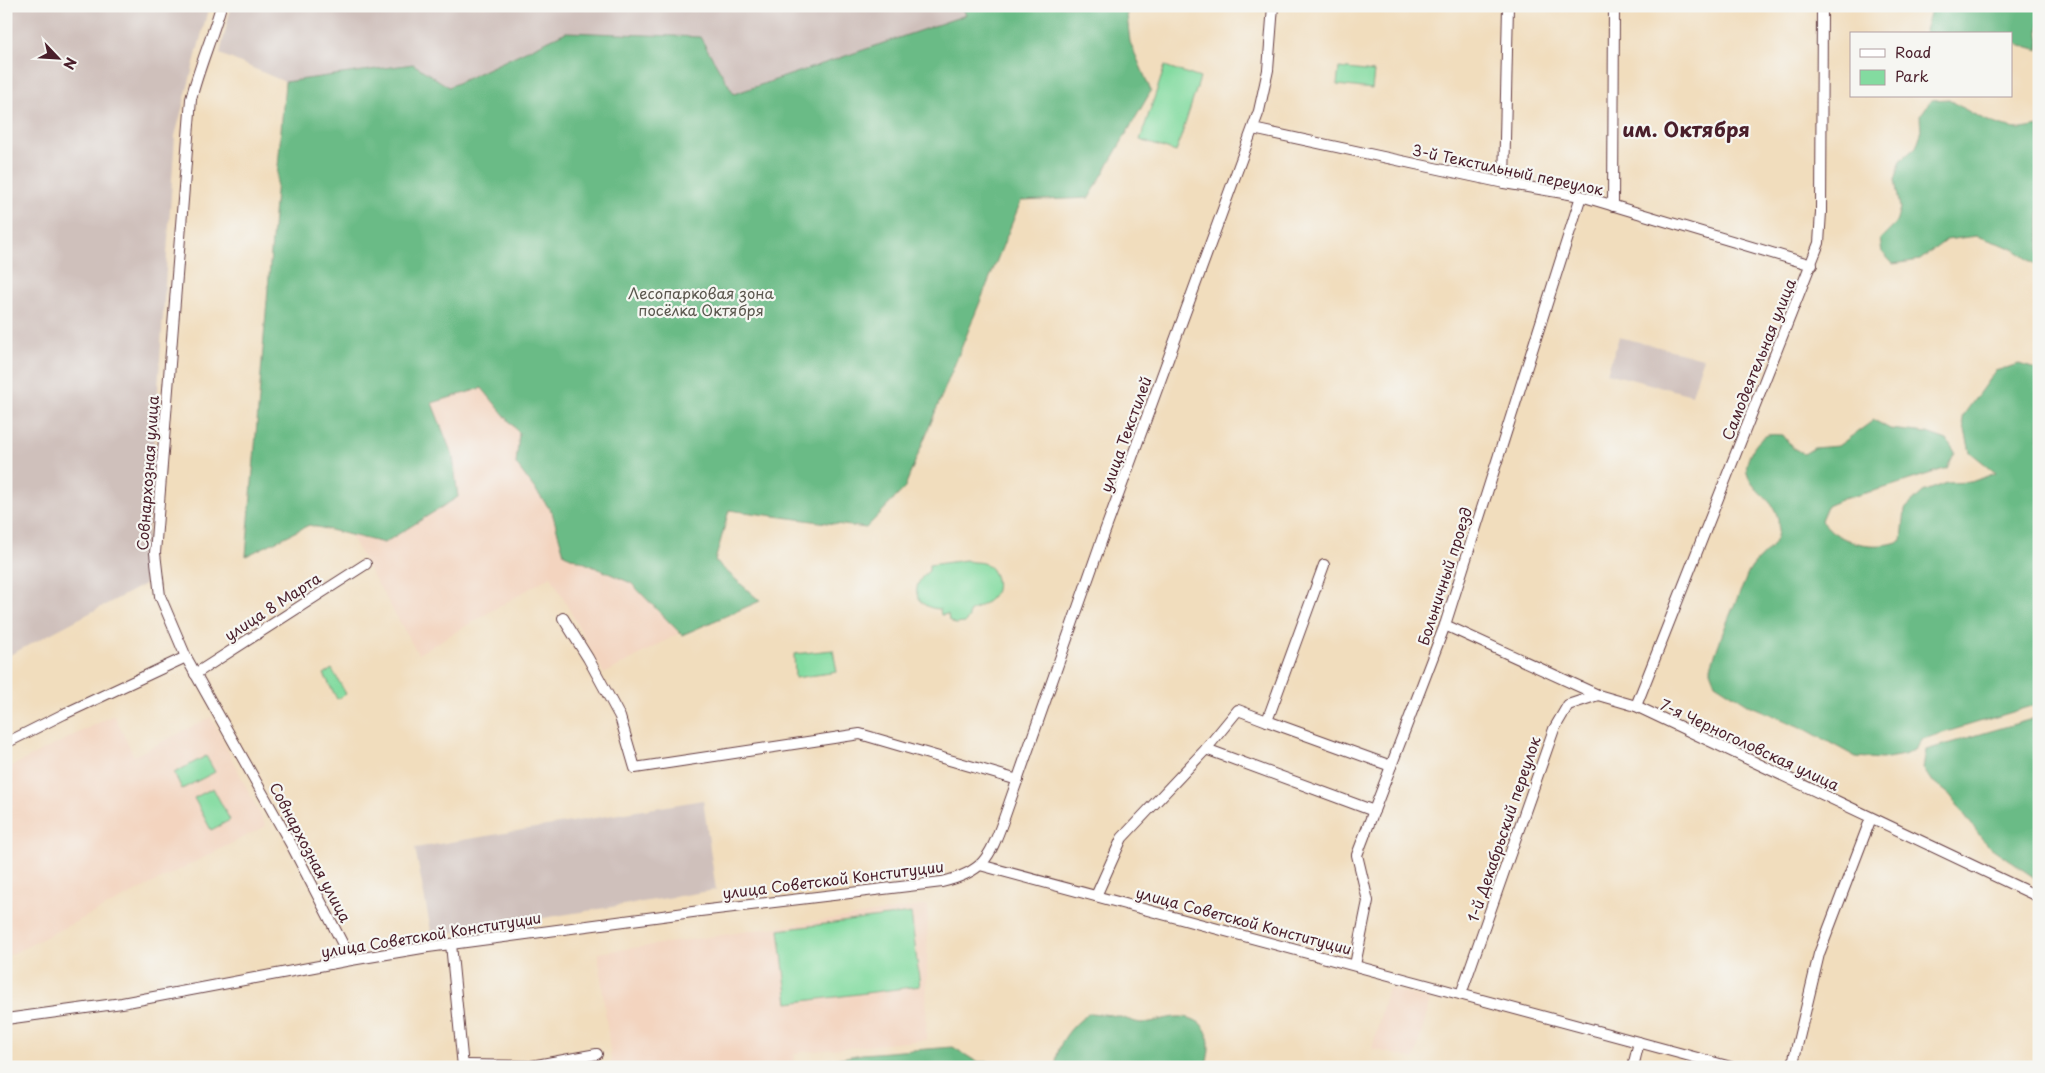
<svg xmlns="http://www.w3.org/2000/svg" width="2045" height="1073" font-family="'Playpen Sans',sans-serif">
<rect width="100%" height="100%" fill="#f6f6f2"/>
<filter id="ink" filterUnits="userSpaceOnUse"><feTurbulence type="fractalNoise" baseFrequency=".02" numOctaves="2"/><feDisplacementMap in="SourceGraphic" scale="10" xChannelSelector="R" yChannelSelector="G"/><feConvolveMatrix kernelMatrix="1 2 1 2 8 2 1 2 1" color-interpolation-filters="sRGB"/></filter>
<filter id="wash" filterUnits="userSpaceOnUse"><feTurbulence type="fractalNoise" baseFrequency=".0096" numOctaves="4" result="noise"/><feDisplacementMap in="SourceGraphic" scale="20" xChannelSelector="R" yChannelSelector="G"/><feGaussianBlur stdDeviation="1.12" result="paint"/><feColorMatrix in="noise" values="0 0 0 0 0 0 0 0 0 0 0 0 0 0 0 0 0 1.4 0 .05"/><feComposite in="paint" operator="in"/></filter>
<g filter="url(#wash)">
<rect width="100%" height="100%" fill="#f1ddbd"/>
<g fill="#f3d4bf">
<polygon points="491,359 711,616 604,674 551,576 418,654 340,518 417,402"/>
<polygon points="114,715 134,756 211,717 266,826 6,957 6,769"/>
<polygon points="928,905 926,1040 794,1053 795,1067 612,1067 598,953"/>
<polygon points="1388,988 1430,1000 1415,1059 1372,1049"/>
</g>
<g fill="#cfc0bb">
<polygon points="6,6 209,6 175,136 145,584 6,657"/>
<polygon points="231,6 962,6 966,15 734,95 699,37 566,32 448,87 413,64 285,82 220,54"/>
<polygon points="1619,337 1703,358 1692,395 1607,373"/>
<polygon points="703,800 716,890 432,936 415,848"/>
</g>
<g fill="#83dba0" stroke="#667d66">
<polygon points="1165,66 1200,78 1176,152 1140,140"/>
<polygon points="1339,68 1374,72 1372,89 1337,85"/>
<path d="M966,560C973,564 981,560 988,566C992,568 995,575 996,579C1000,599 983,604 969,612V617L965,623L955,624L949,620L948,614L941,615L940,609C914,608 909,585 929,571V565Z"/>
<polygon points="833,650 837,672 795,678 794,654"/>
<polygon points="332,669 346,694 337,699 324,674"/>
<polygon points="206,756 215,772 182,789 174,773"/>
<polygon points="213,788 230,820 211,830 194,798"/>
<polygon points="911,913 920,986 788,1003 779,930"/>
</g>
<g fill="#6abb86" stroke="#5a6d58">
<polygon points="962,6 1126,6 1130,42 1151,91 1089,198 1021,201 904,489 866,528 729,510 715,561 760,601 682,635 631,583 564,554 552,512 516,464 519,433 482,388 432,403 453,457 458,497 384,543 309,525 246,556 285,82 413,64 449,87 566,32 700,37 734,94 966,15"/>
<polygon points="1932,6 2039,6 2039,50 2011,42 2011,34 1924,34"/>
<path d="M1949,99C1966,111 1996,128 2019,129C2025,129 2032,127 2039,126V267L2012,248L1977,236L1946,240L1920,260L1893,264L1882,252L1880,239L1896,223L1900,208L1895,180L1901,160L1916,147L1921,133L1920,116L1931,100Z"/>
<path d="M2019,364L2039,370V704L1923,739L1916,749L1904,755L1882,759L1856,757L1805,729L1751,706L1715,683L1710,670C1719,642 1729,615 1742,588C1745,582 1747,573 1752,567C1760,556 1777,547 1778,531C1782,499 1753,496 1747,473C1744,461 1756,439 1768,435C1772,434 1779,435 1783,435L1793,448L1804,454L1814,448L1838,446L1874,420L1890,429L1927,433L1947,440L1955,452L1947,468L1888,487L1843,499L1827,506L1821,520C1826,525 1830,531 1836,534C1854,546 1883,549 1902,540L1905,509L1923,492L1947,483L1971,482L1996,473L1970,452L1962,417L1995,371Z"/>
<polygon points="2039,717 2039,881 1986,844 1950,795 1930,779 1923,768 1926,750"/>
<path d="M1090,1013C1098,1014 1108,1014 1117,1016C1125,1018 1135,1023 1143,1023C1156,1022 1169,1016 1182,1017C1211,1019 1213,1045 1205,1067H1056C1055,1045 1072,1024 1090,1013Z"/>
<polygon points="953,1047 977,1062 1023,1062 1042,1065 1042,1067 806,1067 808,1064 862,1054"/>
</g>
</g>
<g filter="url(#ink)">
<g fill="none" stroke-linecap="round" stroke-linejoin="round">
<defs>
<g id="minor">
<path d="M221,6C212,38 199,67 191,99L155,553L160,596L186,657L292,846L351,960"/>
<polyline points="1253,129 1504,183 1581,196 1812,265"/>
<polyline points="1504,183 1508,6"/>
<polyline points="1613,206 1614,6"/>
<polyline points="1324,565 1267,721 1391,766"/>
<polyline points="563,618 588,658 620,717 635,768 860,734 1018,780"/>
<polyline points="1445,625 1598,695 1636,706 2039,897"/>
<polyline points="195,674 366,564"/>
<polyline points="1636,706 1819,243 1821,212 1822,6"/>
<polyline points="6,743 64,714 186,657"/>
<polyline points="1206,749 1238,710 1267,721"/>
<polyline points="980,865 1731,1067"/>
<polyline points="1096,896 1122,838 1206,749 1374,811"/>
<polyline points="451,944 463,1067"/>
<polyline points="1355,965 1368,901 1357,855 1445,625 1581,196"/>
<polyline points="1461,994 1554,729 1568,705 1598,695"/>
<path d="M6,1019L122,1003L351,960L428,947L700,911L942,882C983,872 989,859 1003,821L1101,542L1259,111L1268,70L1273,6"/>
<polyline points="463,1065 531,1066 597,1054"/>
<polyline points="1633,1067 1639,1042"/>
<polyline points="1792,1067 1819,954 1871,818"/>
</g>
</defs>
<use href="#minor" stroke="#633c41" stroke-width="12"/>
<use href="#minor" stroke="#fff" stroke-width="10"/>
</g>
</g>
<g text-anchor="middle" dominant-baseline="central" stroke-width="4.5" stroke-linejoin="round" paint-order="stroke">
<g font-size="15" fill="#4a1f2b" stroke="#f6f6f2">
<text transform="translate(1508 169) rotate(12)">3-й Текстильный переулок</text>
<text transform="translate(1758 359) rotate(-68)">Самодеятельная улица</text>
<text transform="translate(1125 434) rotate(-70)">улица Текстилей</text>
<text transform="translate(147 473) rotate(-86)">Совнархозная улица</text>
<text transform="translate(1444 576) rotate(-72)">Больничный проезд</text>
<text transform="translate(272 606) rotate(-33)">улица 8 Марта</text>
<text transform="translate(1750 744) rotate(25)">7-я Черноголовская улица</text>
<text transform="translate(1503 829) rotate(-71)">1-й Декабрьский переулок</text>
<text transform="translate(311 852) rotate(62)">Совнархозная улица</text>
<text transform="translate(833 879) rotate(-7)">улица Советской Конституции</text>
<text transform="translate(1244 920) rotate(15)">улица Советской Конституции</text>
<text transform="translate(431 934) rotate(-9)">улица Советской Конституции</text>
</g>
<g font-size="15" fill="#5b574e" stroke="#f6f6f2">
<text x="701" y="292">Лесопарковая зона<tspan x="701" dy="17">посёлка Октября</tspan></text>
</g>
<g font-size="20" font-weight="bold" fill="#4a1f2b" stroke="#f6f6f2">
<text x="1686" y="129">им. Октября</text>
</g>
</g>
<rect width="2045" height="1073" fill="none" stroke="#f6f6f2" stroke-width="25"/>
<rect x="1850" y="32" width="162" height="65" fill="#f6f6f2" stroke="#b1a0a2"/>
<rect x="1860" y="49" width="25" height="8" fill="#ffffff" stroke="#b1a0a2"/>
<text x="1895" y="58" font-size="15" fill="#4a1f2b">Road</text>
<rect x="1860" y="70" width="25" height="15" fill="#83dba0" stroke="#b1a0a2"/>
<text x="1895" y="82" font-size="15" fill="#4a1f2b">Park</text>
<g transform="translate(58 58) rotate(115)" stroke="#f6f6f2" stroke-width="4" paint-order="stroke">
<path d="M0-4L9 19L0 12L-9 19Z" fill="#4a1f2b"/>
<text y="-8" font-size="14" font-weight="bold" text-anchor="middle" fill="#4a1f2b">N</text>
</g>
</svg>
